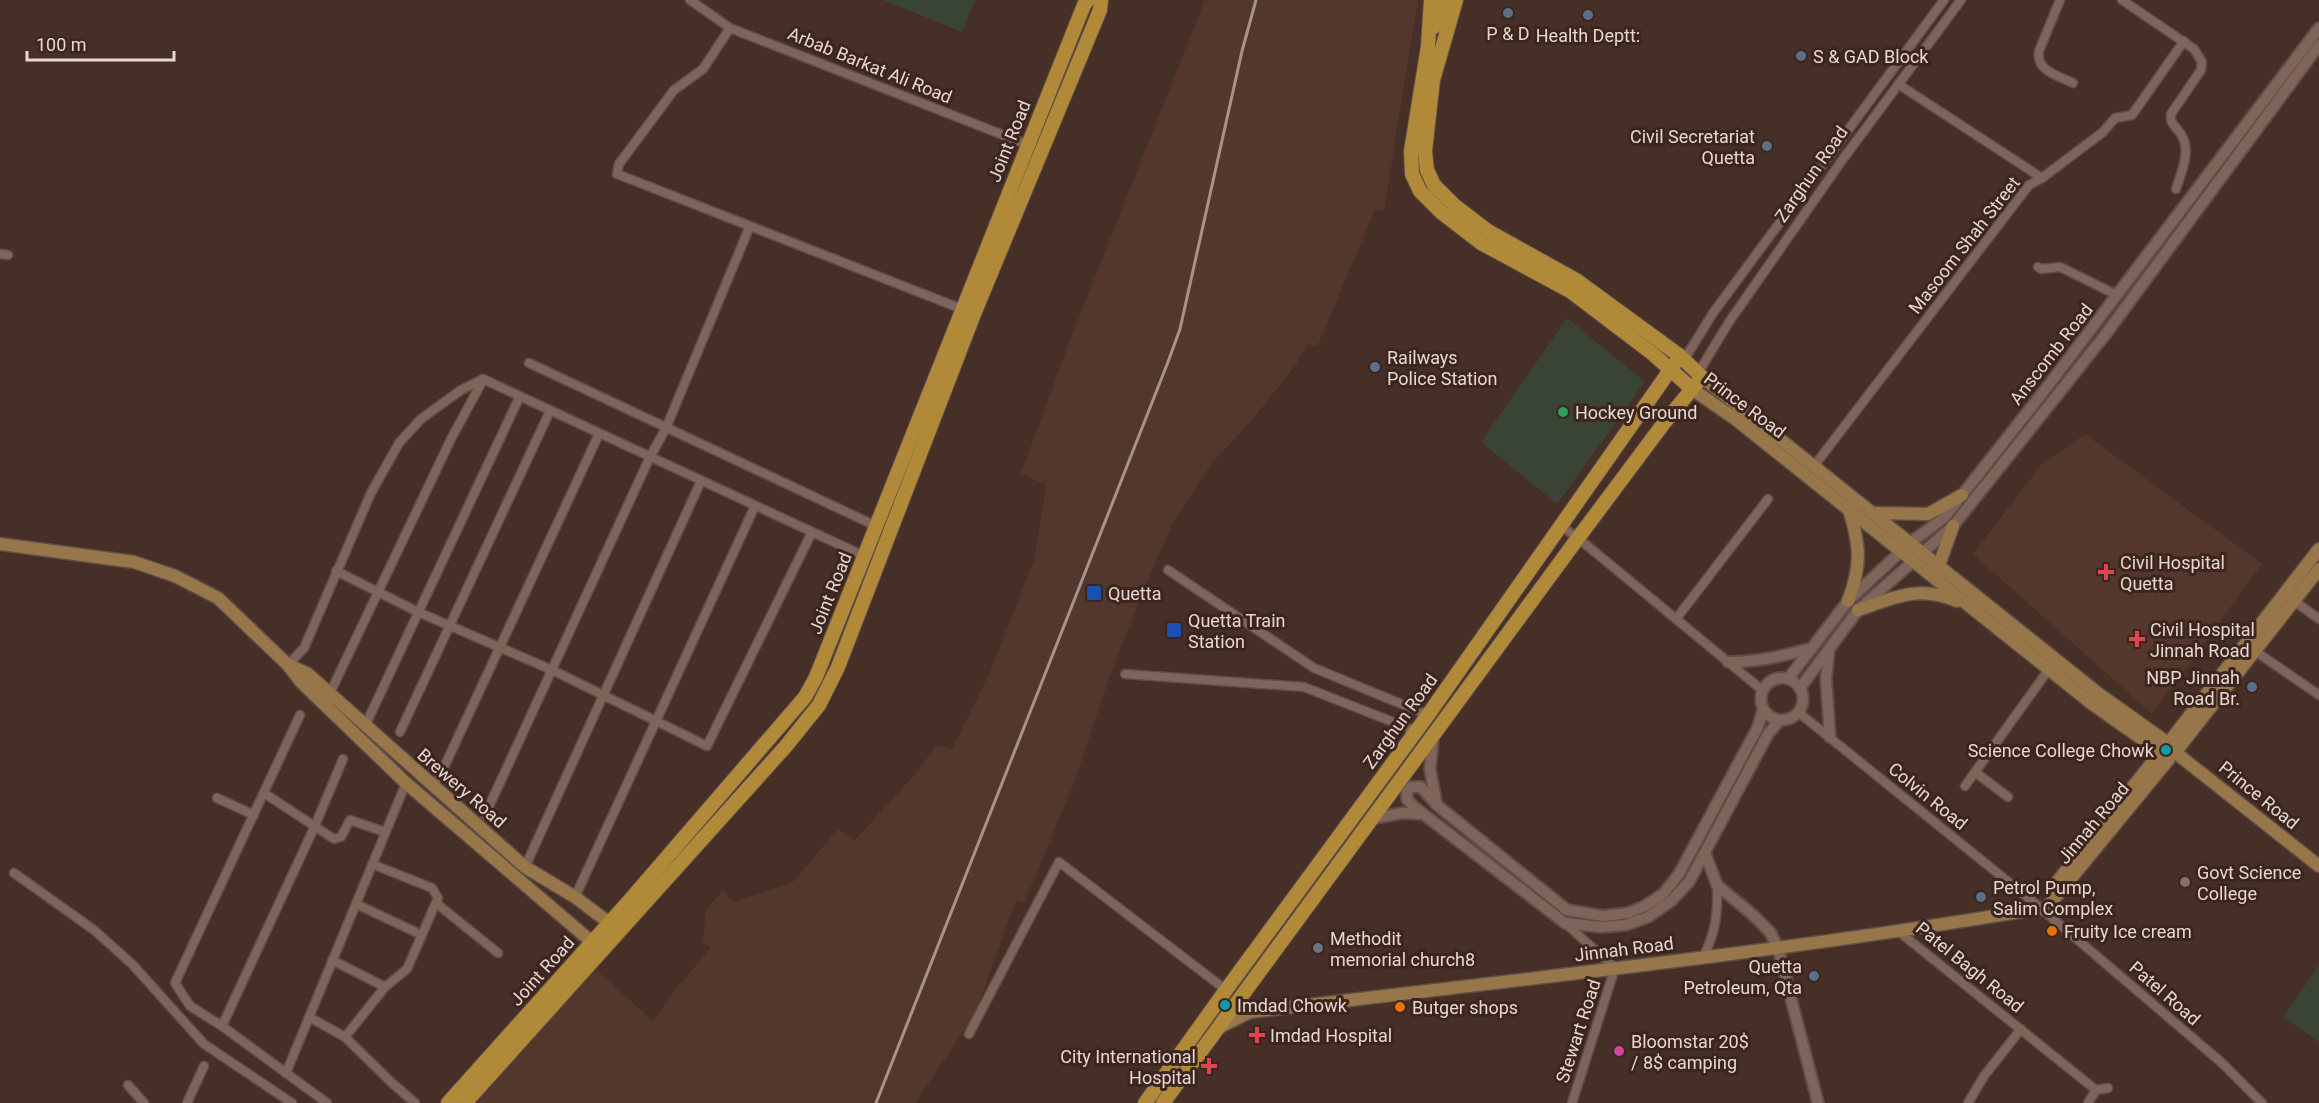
<svg xmlns="http://www.w3.org/2000/svg" width="2319" height="1103" font-family="Roboto,sans-serif">
<rect width="100%" height="100%" fill="#462f27"/>
<g fill="#54372c">
<polygon points="1205,0 1418,0 1384,210 1375,210 1317,347 1307,344 1295,366 1252,420 1211,464 1172,525 1143,591 1108,681 1074,783 1024,903 1016,900 975,1014 915,1103 456,1103 584,959 653,1021 678,986 711,948 703,942 706,909 723,891 734,902 793,882 838,829 855,840 918,771 936,745 952,749 991,670 1034,560 1046,485 1021,473 1072,335"/>
<polygon points="2085,434 2262,564 2152,714 1973,554 2042,464"/>
</g>
<g fill="#394434">
<polygon points="883,0 975,0 962,32"/>
<polygon points="1567,318 1645,382 1557,504 1481,442"/>
<polygon points="2319,965 2319,1042 2283,1017"/>
</g>
<g fill="none" stroke-linecap="round" stroke-linejoin="round">
<defs>
<g id="minor">
<polyline points="690,0 730,28 1031,146"/>
<path d="M2060,0L2039,51C2036,71 2057,75 2073,83"/>
<path d="M2122,0L2194,49L2202,62L2201,70L2171,114V120C2173,126 2179,130 2182,136C2191,152 2181,173 2176,189"/>
<polyline points="730,28 703,69 674,90 619,164 617,174 962,309"/>
<polyline points="1898,84 2042,178"/>
<polyline points="0,254 8,255"/>
<polyline points="2038,267 2041,269 2060,267 2117,295"/>
<polyline points="1684,360 1713,313 1944,0"/>
<polyline points="529,363 876,526"/>
<polyline points="1698,373 1729,322 1843,159 1961,0"/>
<polyline points="483,379 864,556"/>
<polyline points="1814,466 2029,185 2042,178 2103,132 2115,118 2132,115 2184,41"/>
<polyline points="1561,526 1578,538 1762,690"/>
<polyline points="1168,570 1314,668 1428,715"/>
<polyline points="336,571 418,612 552,670 707,746 812,532"/>
<polyline points="2290,598 2319,619"/>
<polyline points="1676,619 1768,499"/>
<polyline points="2252,649 2319,695"/>
<polyline points="288,665 304,648 371,493 399,443 421,419 461,390 483,379"/>
<polyline points="1125,674 1304,687 1416,731"/>
<polyline points="330,693 451,439 483,380"/>
<polyline points="1798,712 2037,905"/>
<polyline points="300,715 175,983 190,1006 222,1026 327,1103"/>
<polyline points="365,726 520,396"/>
<polyline points="400,732 550,411"/>
<polyline points="1975,772 2008,797"/>
<polyline points="439,778 599,434"/>
<polyline points="1965,786 2049,669"/>
<polyline points="264,793 334,839 341,837 350,820 385,832"/>
<polyline points="217,798 254,815"/>
<polyline points="485,815 650,457 666,428 750,226"/>
<polyline points="525,867 701,481"/>
<polyline points="14,873 94,930 132,964 204,1044 292,1103"/>
<polyline points="575,897 755,506"/>
<polyline points="436,903 498,953"/>
<polyline points="356,904 422,935"/>
<polyline points="2044,911 2222,1063 2262,1103"/>
<polyline points="1565,923 1615,968 1572,1103"/>
<polyline points="1898,931 2096,1090 2088,1103"/>
<path d="M1703,957C1716,933 1718,912 1717,885"/>
<polyline points="332,960 385,987"/>
<polyline points="309,1017 345,1037 392,1083 415,1103"/>
<polyline points="222,1026 314,828 343,759"/>
<polyline points="969,1034 1059,862 1226,990"/>
<polyline points="345,1037 385,987 407,969 438,898 432,888 372,864"/>
<polyline points="286,1073 406,783"/>
<polyline points="128,1085 144,1103"/>
<polyline points="2096,1090 2108,1088"/>
<polyline points="187,1103 204,1066"/>
<polyline points="1968,1103 1984,1076 2021,1029"/>
</g>
<g id="tertiary">
<polyline points="1829,650 1826,679 1830,737"/>
<path d="M1728,662C1758,662 1783,656 1812,648"/>
<circle cx="1782" cy="699" r="21"/>
<polyline points="1788,679 1848,601 1911,542 1944,518 2048,386 2319,28"/>
<polyline points="1800,688 1858,610 1953,526 2105,335 2319,45"/>
<polyline points="1763,710 1758,727 1679,874 1663,894 1645,906 1628,913 1603,916 1567,910 1437,805 1421,787 1411,787 1407,792 1407,799 1413,806 1565,923 1601,927 1626,925 1648,917 1671,901 1689,882 1768,734 1780,720"/>
<polyline points="1433,739 1430,769 1436,801"/>
<polyline points="1374,818 1403,813 1423,814"/>
<polyline points="1705,853 1717,885 1753,915 1770,932 1778,948 1818,1103"/>
</g>
<g id="secondary">
<polyline points="1702,377 2099,694 2165,741"/>
<polyline points="1692,389 1734,418 2091,703 2158,750"/>
<polyline points="1874,513 1928,514 1962,495"/>
<polyline points="0,544 134,562 175,576 218,598 288,665 301,682 406,783 600,949"/>
<polyline points="1939,565 1953,526"/>
<path d="M1848,601C1862,565 1860,546 1849,509"/>
<path d="M1858,610C1896,597 1918,585 1957,601"/>
<polyline points="289,665 308,674 525,867 575,897 616,928"/>
<polyline points="2170,741 2319,549"/>
<polyline points="2177,750 2319,569"/>
<polyline points="2176,753 2319,866"/>
<polyline points="2057,882 2159,754"/>
<polyline points="2045,910 2169,759"/>
<path d="M1218,1028L1250,1012C1513,980 1776,953 2037,909"/>
</g>
<g id="primary">
<polyline points="1431,0 1428,46 1411,151 1412,174 1420,191 1442,213 1481,243 1570,291 1653,354 1692,389"/>
<polyline points="1434,27 1443,0"/>
<polyline points="448,1103 630,900 805,697 816,677 1084,5 1088,0"/>
<polyline points="465,1103 786,746 819,705 838,667 974,314 1100,10 1101,0"/>
<polyline points="1145,1103 1226,990 1428,715 1680,356"/>
<polyline points="1163,1103 1578,538 1664,423 1702,377 1680,356 1576,280 1488,231 1454,205 1434,185 1427,170 1425,151 1433,80 1456,0"/>
</g>
</defs>
<use href="#minor" stroke="#5f4d46" stroke-width="11"/>
<use href="#tertiary" stroke="#5f4d46" stroke-width="14"/>
<use href="#secondary" stroke="#5f4d46" stroke-width="15"/>
<use href="#primary" stroke="#5f4d46" stroke-width="16"/>
<use href="#minor" stroke="#7e645b" stroke-width="8"/>
<use href="#tertiary" stroke="#7e645b" stroke-width="10"/>
<use href="#secondary" stroke="#97774a" stroke-width="12"/>
<use href="#primary" stroke="#b08939" stroke-width="14"/>
<polyline stroke="#a5938d" stroke-width="3" points="876,1103 1168,362 1180,329 1242,51 1256,0"/>
</g>
<g fill="#5c6f8a" stroke="#3b251d" stroke-width="2">
<circle cx="1508" cy="13" r="6"/>
<circle cx="1588" cy="15" r="6"/>
<circle cx="1801" cy="56" r="6"/>
<circle cx="1767" cy="146" r="6"/>
<circle cx="1375" cy="367" r="6"/>
<circle cx="2252" cy="687" r="6"/>
<circle cx="1981" cy="897" r="6"/>
<circle cx="1814" cy="976" r="6"/>
</g>
<circle fill="#2e9e5b" stroke="#3b251d" stroke-width="2" cx="1563" cy="412" r="6"/>
<g fill="#e0444e" stroke="#3b251d" stroke-width="2">
<path d="M2103 563h6v6h6v6h-6v6h-6v-6h-6v-6h6z"/>
<path d="M2134 630h6v6h6v6h-6v6h-6v-6h-6v-6h6z"/>
<path d="M1254 1026h6v6h6v6h-6v6h-6v-6h-6v-6h6z"/>
<path d="M1206 1057h6v6h6v6h-6v6h-6v-6h-6v-6h6z"/>
</g>
<g fill="#1a4fb4" stroke="#3b251d" stroke-width="2">
<rect x="1086" y="585" width="16" height="16" rx="3"/>
<rect x="1166" y="622" width="16" height="16" rx="3"/>
</g>
<g fill="#0f9aa8" stroke="#3b251d" stroke-width="2">
<circle cx="2166" cy="750" r="6"/>
<circle cx="1225" cy="1005" r="6"/>
</g>
<circle fill="#8d6e63" stroke="#3b251d" stroke-width="2" cx="2185" cy="882" r="6"/>
<g fill="#e8710a" stroke="#3b251d" stroke-width="2">
<circle cx="2052" cy="931" r="6"/>
<circle cx="1400" cy="1007" r="6"/>
</g>
<circle fill="#6b7280" stroke="#3b251d" stroke-width="2" cx="1318" cy="948" r="6"/>
<circle fill="#d1479c" stroke="#3b251d" stroke-width="2" cx="1619" cy="1051" r="6"/>
<g text-anchor="middle" dominant-baseline="central" stroke-width="6" stroke-linejoin="round" paint-order="stroke">
<g font-size="18" fill="#e6d7d2" stroke="#3b251d" text-anchor="start">
<text x="1508" y="33" text-anchor="middle">P &amp; D</text>
<text x="1588" y="35" text-anchor="middle">Health Deptt:</text>
<text x="1813" y="56">S &amp; GAD Block</text>
<text x="1755" y="136" text-anchor="end">Civil Secretariat<tspan x="1755" dy="21">Quetta</tspan></text>
<text x="1387" y="357">Railways<tspan x="1387" dy="21">Police Station</tspan></text>
<text x="1575" y="412">Hockey Ground</text>
<text x="2120" y="562">Civil Hospital<tspan x="2120" dy="21">Quetta</tspan></text>
<text x="1108" y="593">Quetta</text>
<text x="1188" y="620">Quetta Train<tspan x="1188" dy="21">Station</tspan></text>
<text x="2150" y="629">Civil Hospital<tspan x="2150" dy="21">Jinnah Road</tspan></text>
<text x="2240" y="677" text-anchor="end">NBP Jinnah<tspan x="2240" dy="21">Road Br.</tspan></text>
<text x="2154" y="750" text-anchor="end">Science College Chowk</text>
<text x="2197" y="872">Govt Science<tspan x="2197" dy="21">College</tspan></text>
<text x="1993" y="887">Petrol Pump,<tspan x="1993" dy="21">Salim Complex</tspan></text>
<text x="2064" y="931">Fruity Ice cream</text>
<text x="1330" y="938">Methodit<tspan x="1330" dy="21">memorial church8</tspan></text>
<text x="1802" y="966" text-anchor="end">Quetta<tspan x="1802" dy="21">Petroleum, Qta</tspan></text>
<text x="1237" y="1005">Imdad Chowk</text>
<text x="1412" y="1007">Butger shops</text>
<text x="1270" y="1035">Imdad Hospital</text>
<text x="1631" y="1041">Bloomstar 20$<tspan x="1631" dy="21">/ 8$ camping</tspan></text>
<text x="1196" y="1056" text-anchor="end">City International<tspan x="1196" dy="21">Hospital</tspan></text>
</g>
<g font-size="18" fill="#e6d7d2" stroke="#3b251d">
<text transform="translate(870 65) rotate(22)">Arbab Barkat Ali Road</text>
<text transform="translate(1009 141) rotate(-68)">Joint Road</text>
<text transform="translate(1811 174) rotate(-55)">Zarghun Road</text>
<text transform="translate(1964 245) rotate(-52)">Masoom Shah Street</text>
<text transform="translate(2051 354) rotate(-52)">Anscomb Road</text>
<text transform="translate(1745 405) rotate(37)">Prince Road</text>
<text transform="translate(830 593) rotate(-68)">Joint Road</text>
<text transform="translate(1400 721) rotate(-54)">Zarghun Road</text>
<text transform="translate(462 788) rotate(41)">Brewery Road</text>
<text transform="translate(2259 795) rotate(39)">Prince Road</text>
<text transform="translate(1928 796) rotate(39)">Colvin Road</text>
<text transform="translate(2093 823) rotate(-50)">Jinnah Road</text>
<text transform="translate(1624 949) rotate(-7)">Jinnah Road</text>
<text transform="translate(1970 967) rotate(39)">Patel Bagh Road</text>
<text transform="translate(542 971) rotate(-48)">Joint Road</text>
<text transform="translate(2165 993) rotate(41)">Patel Road</text>
<text transform="translate(1578 1031) rotate(-72)">Stewart Road</text>
</g>
</g>
<path d="M27 51v9h147v-9" fill="none" stroke="#e6d7d2" stroke-width="3"/>
<text x="36" y="51" font-size="18" fill="#e6d7d2" stroke="#3b251d" stroke-width="4.5" paint-order="stroke">100 m</text>
</svg>
